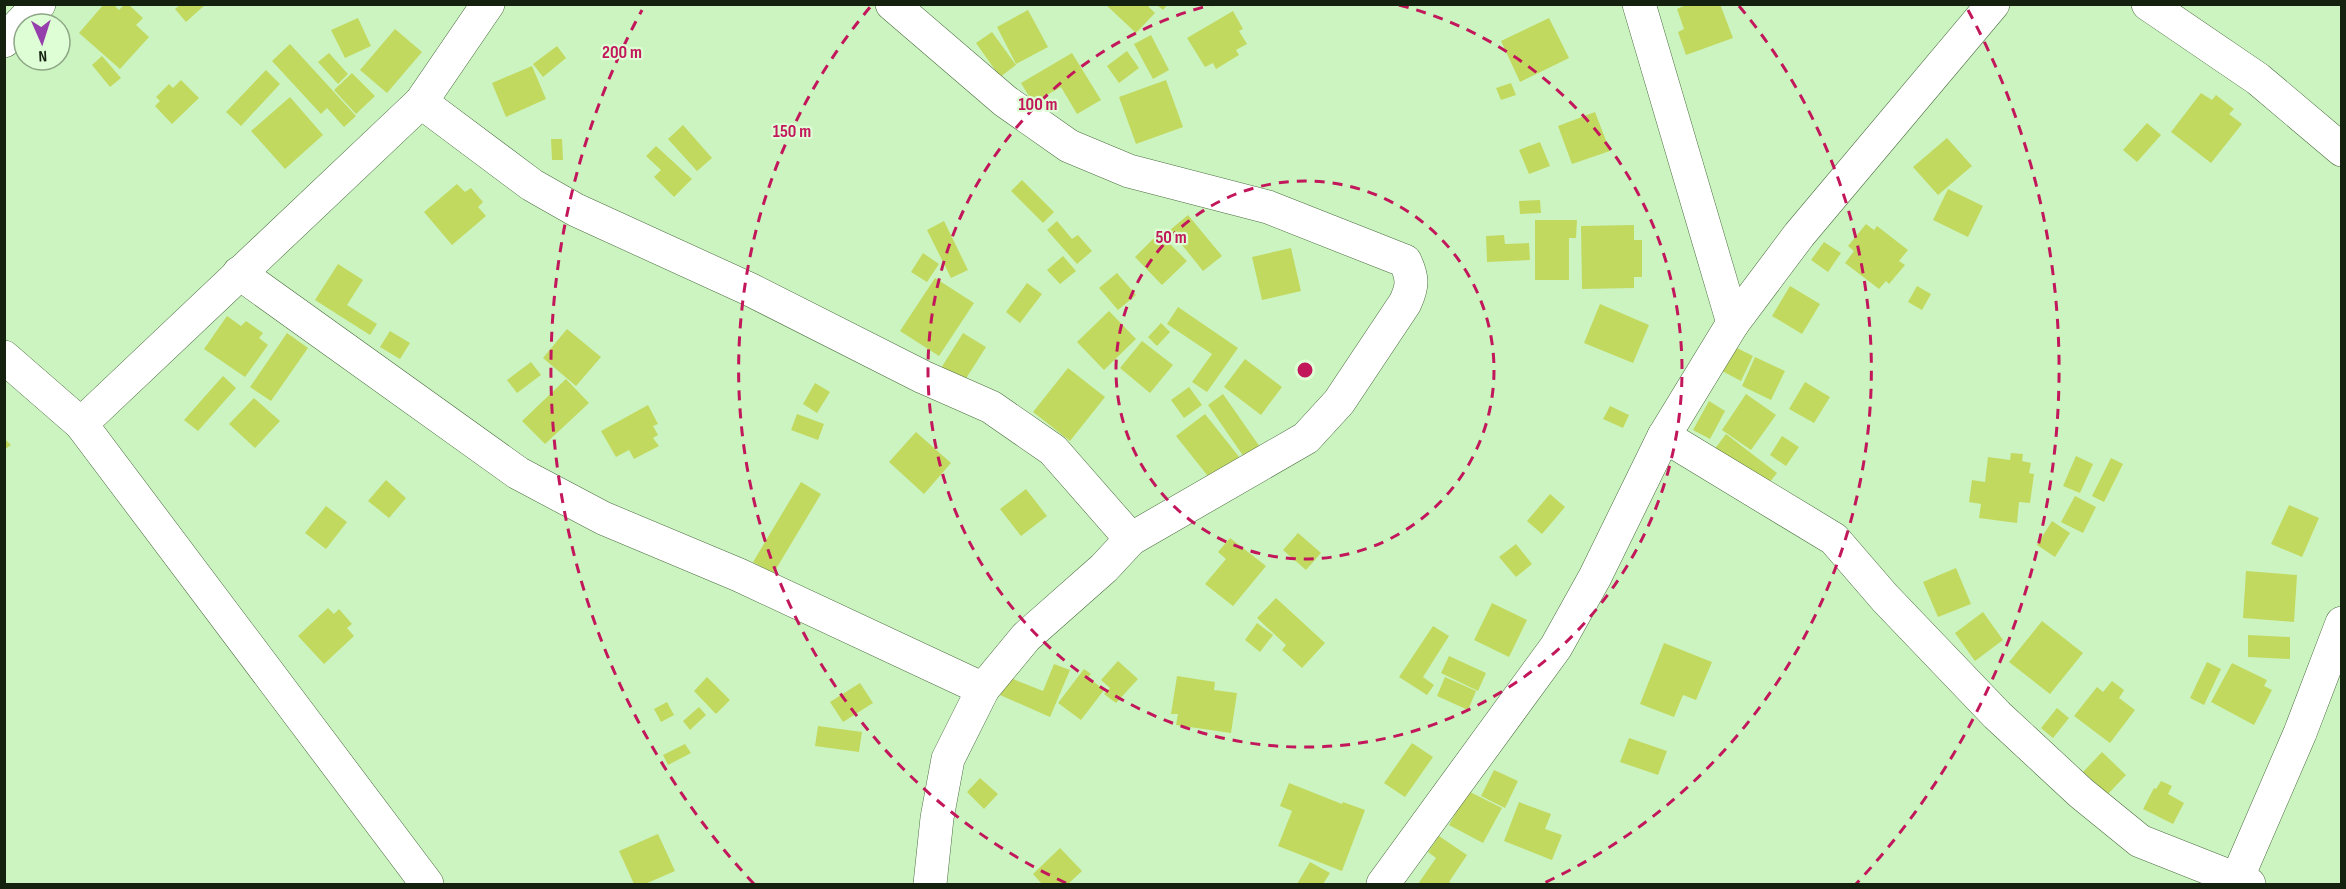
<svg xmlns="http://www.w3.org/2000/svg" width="2346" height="889" font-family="'Sofia Sans Condensed',sans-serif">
<rect width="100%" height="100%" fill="#ccf4c0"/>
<g fill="#c2d960">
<polygon points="104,4 113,4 119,10 125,4 128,4 143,18 136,25 149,37 120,69 79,33"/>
<polygon points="181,4 206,4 186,22 175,9"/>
<polygon points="1105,4 1146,4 1155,13 1136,33"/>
<polygon points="1156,4 1168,4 1163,10"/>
<polygon points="1688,4 1720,4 1733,38 1686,55 1678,32 1684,29 1677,9"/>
<polygon points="1028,10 1048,47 1016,64 997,27"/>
<polygon points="1233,11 1243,29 1239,31 1247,44 1236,50 1239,55 1216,69 1213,63 1205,67 1187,38"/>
<polygon points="358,18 371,46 345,58 331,30"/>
<polygon points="1549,18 1569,58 1520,82 1501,41"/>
<polygon points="395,29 422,52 387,93 360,70"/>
<polygon points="992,32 1016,65 1000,77 976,43"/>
<polygon points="1151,35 1169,70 1153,79 1134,44"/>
<polygon points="290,44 356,116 344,127 327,108 321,114 272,61"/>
<polygon points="557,46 566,58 543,77 533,64"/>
<polygon points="1127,51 1139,68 1119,83 1107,66"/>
<polygon points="329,53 348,74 338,84 318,62"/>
<polygon points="1072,53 1101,100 1077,114 1061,87 1033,103 1021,83"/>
<polygon points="102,56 121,78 110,87 92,65"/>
<polygon points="532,66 546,99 506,117 492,83"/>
<polygon points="266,70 280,84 241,126 226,112"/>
<polygon points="352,73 375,96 356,114 334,90"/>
<polygon points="181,80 199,98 172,124 155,106 160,101 156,97 169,84 173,88"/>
<polygon points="1166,80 1183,127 1136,144 1119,97"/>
<polygon points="1511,83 1516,95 1501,100 1496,88"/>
<polygon points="2201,93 2212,100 2216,95 2234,109 2229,114 2242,124 2211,163 2171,132"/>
<polygon points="290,97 323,135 285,169 251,131"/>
<polygon points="1595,112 1610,151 1572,164 1558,126"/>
<polygon points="2147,123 2161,135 2137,162 2123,150"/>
<polygon points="683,125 712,158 697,171 668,139"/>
<polygon points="1947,138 1972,166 1938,195 1913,167"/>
<polygon points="551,139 562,139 563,160 552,160"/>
<polygon points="1540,142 1550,166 1529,174 1519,150"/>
<polygon points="656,146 692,179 674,197 654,177 661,170 646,156"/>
<polygon points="1022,180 1054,212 1043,223 1011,191"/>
<polygon points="457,184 465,192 471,188 483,202 478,207 486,216 452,245 424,212"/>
<polygon points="1948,189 1983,206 1968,237 1933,220"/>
<polygon points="1540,200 1541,213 1520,214 1519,201"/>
<polygon points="1188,215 1222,256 1203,271 1170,230"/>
<polygon points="1535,220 1577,220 1576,238 1569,238 1569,280 1535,280"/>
<polygon points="944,221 968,270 951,278 927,230"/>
<polygon points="1057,221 1072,239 1078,235 1092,251 1077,264 1047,230"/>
<polygon points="1866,224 1874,230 1877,226 1908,250 1899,261 1905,265 1889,284 1886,281 1879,289 1845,263 1854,251 1848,246"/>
<polygon points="1634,225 1634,240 1642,240 1642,277 1634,277 1634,288 1582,289 1581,226"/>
<polygon points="1159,233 1187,261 1162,285 1135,257"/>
<polygon points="1504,235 1505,244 1529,243 1530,260 1487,262 1486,236"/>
<polygon points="1824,242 1841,253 1828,272 1811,260"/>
<polygon points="1291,248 1301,291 1262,300 1252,257"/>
<polygon points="923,253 939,264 927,282 911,272"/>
<polygon points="1063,256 1076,271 1060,284 1047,270"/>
<polygon points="338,264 363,280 347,305 377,324 370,335 315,300"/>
<polygon points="1117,273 1136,295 1118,310 1099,288"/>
<polygon points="935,278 974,303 939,356 900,331"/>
<polygon points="1027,283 1042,294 1020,323 1006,312"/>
<polygon points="1790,286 1820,304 1802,334 1772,316"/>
<polygon points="1917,286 1931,294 1922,310 1908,302"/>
<polygon points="1600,304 1649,325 1633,363 1584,343"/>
<polygon points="1178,307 1238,348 1207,392 1192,382 1212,354 1167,324"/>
<polygon points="1109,311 1136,339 1104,370 1077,342"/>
<polygon points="227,316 241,326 246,321 263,333 259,338 268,345 245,377 204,349"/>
<polygon points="1161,323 1170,332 1157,346 1148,337"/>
<polygon points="567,329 601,357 576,386 543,358"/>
<polygon points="390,331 410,343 400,359 380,347"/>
<polygon points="287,333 308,348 271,401 250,387"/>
<polygon points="963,333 986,347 960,388 938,373"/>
<polygon points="1142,341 1173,365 1150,393 1120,368"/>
<polygon points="1735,347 1753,356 1741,381 1722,371"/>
<polygon points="1755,357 1785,371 1771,400 1742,386"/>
<polygon points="1245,359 1282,387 1261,415 1224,387"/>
<polygon points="531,362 541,375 517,393 507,380"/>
<polygon points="1068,368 1105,397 1070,441 1033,412"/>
<polygon points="223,376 236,388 198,431 184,420"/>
<polygon points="566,379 589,403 545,444 522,421"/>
<polygon points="1805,382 1830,397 1814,423 1789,409"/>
<polygon points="815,383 830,392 817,413 803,404"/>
<polygon points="1189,387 1202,405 1184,418 1171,400"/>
<polygon points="1223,394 1260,447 1244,457 1208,405"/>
<polygon points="1746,394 1776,415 1751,450 1722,430"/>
<polygon points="254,398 280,421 255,448 229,424"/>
<polygon points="1709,401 1725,411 1710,439 1693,430"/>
<polygon points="648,405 658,424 653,426 658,435 653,438 659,446 634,459 629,450 616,457 601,431"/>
<polygon points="1610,406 1629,415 1623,428 1603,419"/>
<polygon points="797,414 824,424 818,440 791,430"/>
<polygon points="1205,414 1240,458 1211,480 1176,436"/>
<polygon points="916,432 951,463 924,494 889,462"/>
<polygon points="1726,434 1777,473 1765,488 1714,450"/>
<polygon points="1782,436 1799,447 1786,466 1770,455"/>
<polygon points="4,438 11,445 4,450"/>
<polygon points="2011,453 2023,454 2022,461 2031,463 2029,473 2034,474 2030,503 2019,502 2017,523 1979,518 1981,504 1969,502 1972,480 1985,482 1988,457 2010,460"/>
<polygon points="2076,456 2093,464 2080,493 2063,486"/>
<polygon points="2111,458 2123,464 2104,502 2092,496"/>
<polygon points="386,480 406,498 389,518 368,501"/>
<polygon points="801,482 821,494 773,574 753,562"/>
<polygon points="1026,489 1047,516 1021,536 1000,509"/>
<polygon points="1550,494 1565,507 1542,534 1527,521"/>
<polygon points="2075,496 2096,507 2083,533 2061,522"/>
<polygon points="2289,505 2319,518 2302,557 2271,544"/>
<polygon points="326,506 347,522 326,549 305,533"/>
<polygon points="2052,521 2070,533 2055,557 2037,545"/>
<polygon points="1298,533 1321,553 1306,570 1283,550"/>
<polygon points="1230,538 1266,566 1233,606 1205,584 1226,559 1218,552"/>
<polygon points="1516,544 1532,564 1516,577 1499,557"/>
<polygon points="1956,568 1971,604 1938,617 1923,582"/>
<polygon points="2246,571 2297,575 2294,622 2243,618"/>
<polygon points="1276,598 1325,643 1302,668 1282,650 1286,645 1257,618"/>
<polygon points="1492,603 1527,620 1509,657 1474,640"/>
<polygon points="328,608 334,614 339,609 352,624 347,628 354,636 324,664 298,636"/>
<polygon points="1983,612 2003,640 1975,661 1955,633"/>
<polygon points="2042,621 2083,653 2050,694 2009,662"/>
<polygon points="1257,623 1273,635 1260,652 1245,640"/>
<polygon points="1433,626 1449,636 1423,677 1434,685 1427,695 1399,677"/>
<polygon points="2248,635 2290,637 2290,659 2248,657"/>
<polygon points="1664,643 1712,662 1696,700 1683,695 1674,717 1640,704"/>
<polygon points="1449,656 1486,673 1478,691 1441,673"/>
<polygon points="1118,661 1138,679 1116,703 1104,694 1110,688 1101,680"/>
<polygon points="2207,662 2221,669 2204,705 2190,698"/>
<polygon points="2232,663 2267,680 2264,686 2272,690 2254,725 2211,702"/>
<polygon points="1054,664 1070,670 1050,717 1000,695 1008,677 1043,691"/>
<polygon points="1084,669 1091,674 1088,677 1104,690 1081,720 1058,703"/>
<polygon points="1177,676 1215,682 1214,690 1237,693 1231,733 1176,725 1178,714 1171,714"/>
<polygon points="707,677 730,700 716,714 694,691"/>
<polygon points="1445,677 1476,691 1468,710 1437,696"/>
<polygon points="2112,681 2124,690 2119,698 2135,710 2110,743 2074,716 2097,687 2103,692"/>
<polygon points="860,683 873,703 843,722 830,702"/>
<polygon points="667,702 674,715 661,722 654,709"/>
<polygon points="699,707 706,715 690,730 683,721"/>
<polygon points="2057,708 2069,718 2053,738 2041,728"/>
<polygon points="818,726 862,732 859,752 815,746"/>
<polygon points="1629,738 1667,751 1658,775 1620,762"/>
<polygon points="1412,743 1433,757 1405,797 1384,783"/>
<polygon points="685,744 691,753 668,765 663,755"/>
<polygon points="2102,752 2126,775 2108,794 2083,772"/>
<polygon points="1494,770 1518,781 1505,808 1481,796"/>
<polygon points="980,778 998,794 984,809 967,792"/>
<polygon points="2161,781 2172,786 2168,794 2184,803 2173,824 2143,809 2154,788 2156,789"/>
<polygon points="1289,783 1342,804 1343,802 1365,810 1342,871 1278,846 1292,811 1280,806"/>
<polygon points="1468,791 1502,808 1483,843 1449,825"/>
<polygon points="1519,802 1551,814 1545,829 1562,835 1552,860 1504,841"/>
<polygon points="658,834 675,871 645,884 634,884 619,851"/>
<polygon points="1439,836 1467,855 1449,882 1453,884 1418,884 1436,858 1428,852"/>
<polygon points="1060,848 1082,871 1068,884 1042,884 1033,874"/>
<polygon points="1310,862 1330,873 1323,884 1297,884"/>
</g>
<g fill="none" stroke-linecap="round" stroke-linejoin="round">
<defs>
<g id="minor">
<path d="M892,4L1005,101L1069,146L1129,171L1268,207L1405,261C1413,278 1413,286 1405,303L1339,402L1306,438L1131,539L1104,568L1026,637L983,689L948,759L937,818L930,884"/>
<polyline points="2148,4 2258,79 2342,150"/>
<polyline points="4,41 39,4"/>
<polyline points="421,102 532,185 576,210 749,289 923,377 991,407 1053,450 1131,539"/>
<polyline points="239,273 518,473 603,518 739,575 983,689"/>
<polyline points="1733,323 1799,235 1993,4"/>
<polyline points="4,357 81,424 427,884"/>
<polyline points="81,424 421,102 488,4"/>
<polyline points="1664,436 1834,539 1885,598 1997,715 2081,793 2140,841 2249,884"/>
<polyline points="2236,881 2300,733 2342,623"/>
<polyline points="1383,884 1556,647 1595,577 1664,436 1733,323 1639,4"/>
</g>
</defs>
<use href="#minor" stroke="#4a6c3f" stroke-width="34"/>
<use href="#minor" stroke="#fff" stroke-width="33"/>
</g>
<g fill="none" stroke="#c2185b" stroke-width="3" stroke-dasharray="10 8">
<circle cx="1305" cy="370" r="189"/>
<path d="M1399 5A377 377 0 1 1 1211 5"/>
<path d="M1066 883A566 566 0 0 1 871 6M1739 6A566 566 0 0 1 1544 883"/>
<path d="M754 884A754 754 0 0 1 642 10M1968 10A754 754 0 0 1 1856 884"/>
</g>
<circle cx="1305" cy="370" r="9" fill="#c2185b" stroke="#defed5" stroke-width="3"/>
<g font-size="18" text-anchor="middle" font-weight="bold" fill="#c2185b" stroke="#defed5" stroke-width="4.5" stroke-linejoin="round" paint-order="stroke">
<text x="622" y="58">200 m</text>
<text x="1038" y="110">100 m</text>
<text x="792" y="137">150 m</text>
<text x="1171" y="243">50 m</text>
</g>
<rect width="2346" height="889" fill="none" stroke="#13210e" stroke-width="12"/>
<g transform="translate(42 42) rotate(177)"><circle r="28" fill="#defed5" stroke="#8da685" stroke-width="1.5"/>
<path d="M0-4.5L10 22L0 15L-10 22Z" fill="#953fac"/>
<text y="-9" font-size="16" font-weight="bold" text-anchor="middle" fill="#13210e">N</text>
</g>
</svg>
